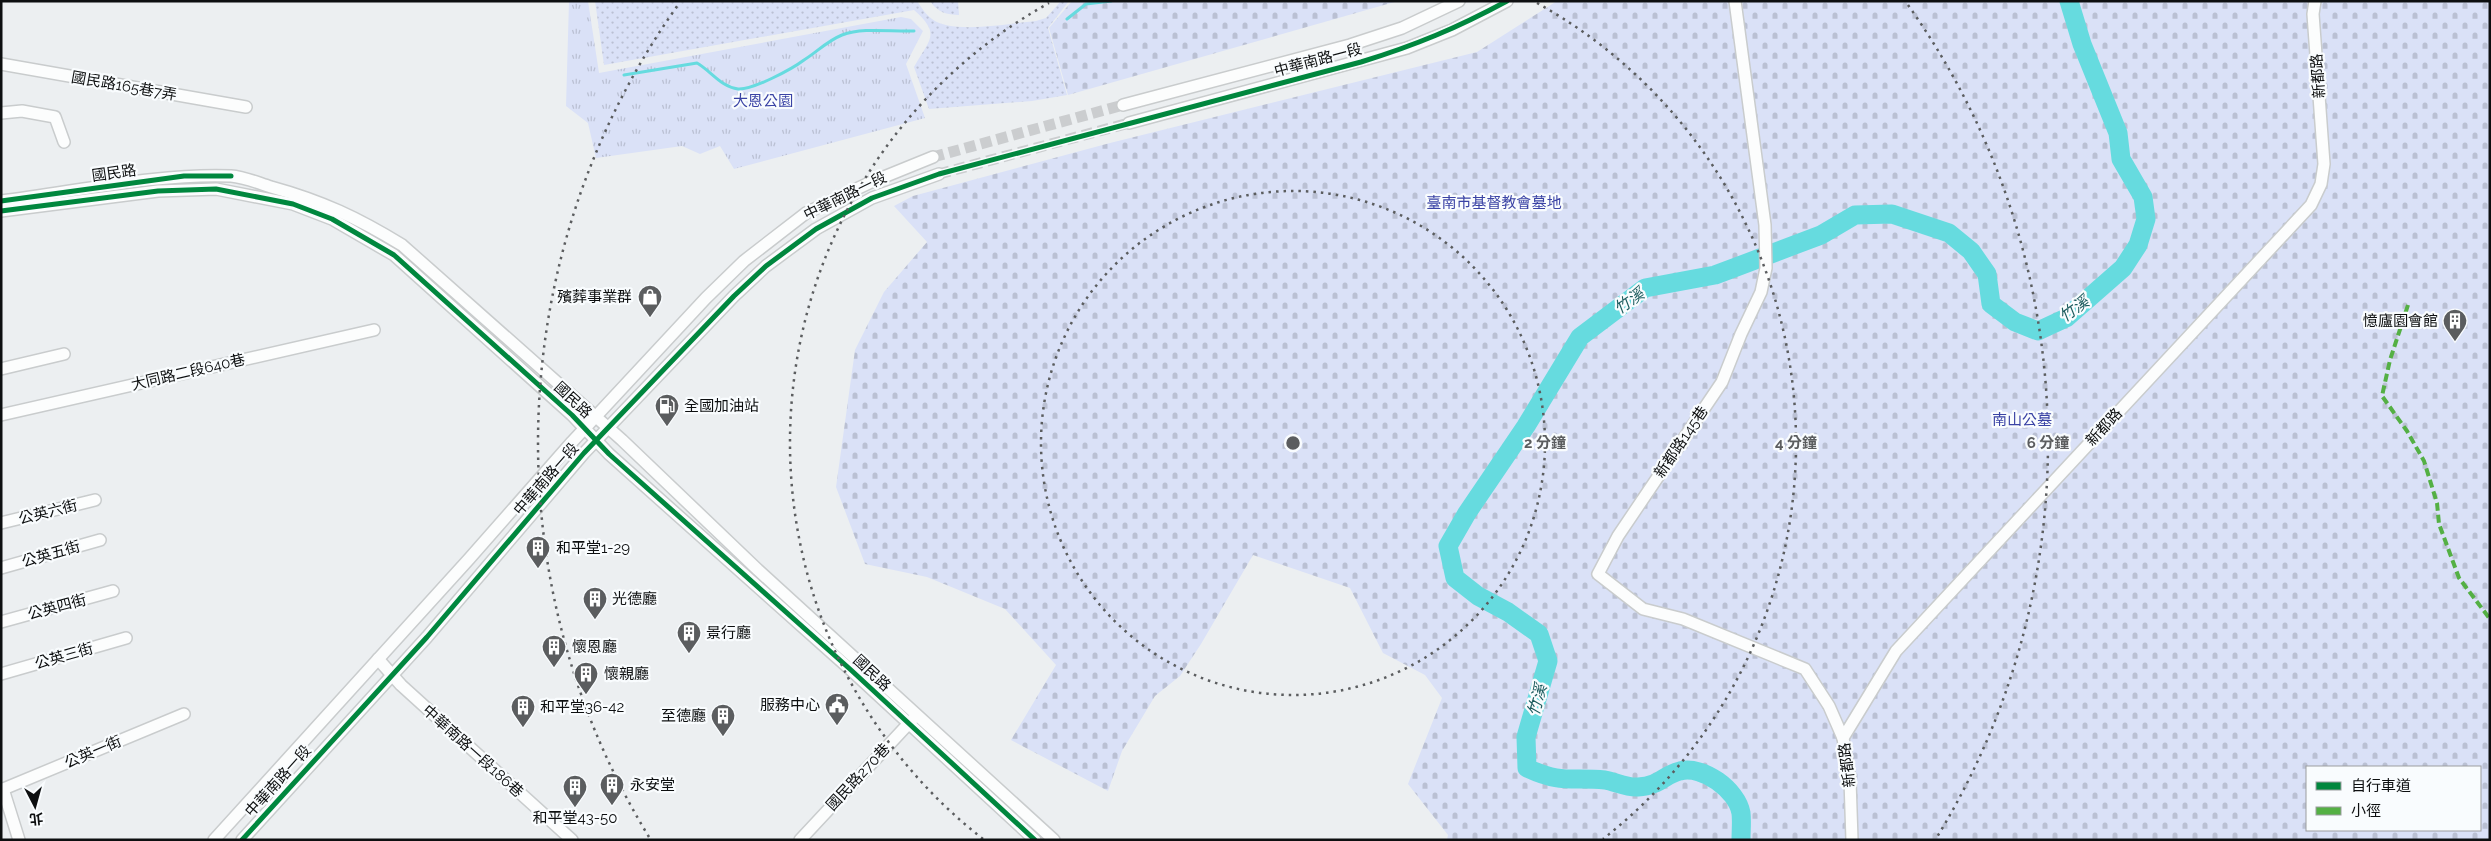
<svg xmlns="http://www.w3.org/2000/svg" width="2491" height="841" font-family="Raleway,'Noto Sans TC',sans-serif">
<defs>
<pattern id="grass-dots" width="8" height="8" patternUnits="userSpaceOnUse" patternTransform="scale(1.25)"><rect width="8" height="8" fill="#dae1f7"/><path d="M2 2h.1M6 6h.1" fill="none" stroke="#bac0d3" stroke-width="1.8" stroke-linecap="round"/></pattern>
<pattern id="cemetery-stones" width="16" height="16" patternUnits="userSpaceOnUse" patternTransform="scale(1.25)"><rect width="16" height="16" fill="#dae1f7"/><path d="M2 7V4a2 2 0 0 1 4 0v3zM10 15v-3a2 2 0 0 1 4 0v3z" fill="#bac0d3"/></pattern>
<pattern id="park-tufts" width="24" height="20" patternUnits="userSpaceOnUse" patternTransform="scale(1.25)"><rect width="24" height="20" fill="#dae1f7"/><path d="M3 7l-1-3M5 7V3M7 7l1-3M15 17l-1-3M17 17v-4M19 17l1-3" fill="none" stroke="#bac0d3"/></pattern>
</defs>
<rect width="100%" height="100%" fill="#eceff1"/>
<g fill="url(#grass-dots)">
<path d="M595,1H917C921,7 926,15 932,19C953,35 1010,23 1036,21L1046,18L1061,1H1069L1048,28L1067,95L1032,101L929,109L914,67C929,39 942,35 914,10L604,65Z"/>
<path d="M930,1H958L959,15C947,15 937,12 930,1Z"/>
</g>
<g fill="url(#cemetery-stones)" fill-rule="evenodd">
<polygon points="1072,1 1398,1 1068,95 1049,28"/>
<path d="M1557,1H2490V840H1447L1448,835L1408,784L1442,698L1425,675L1383,653L1350,588L1253,555L1201,644L1180,676L1155,696L1122,751L1108,791L1011,740L1056,665L1005,609L927,577L865,564L836,487L855,350L884,292L927,242L894,206L913,196L1110,143L1477,52ZM2307,767H2480V830H2307Z"/>
</g>
<polygon fill="url(#park-tufts)" points="569,1 588,1 599,73 901,17 911,19 923,31 906,64 925,118 734,169 720,146 700,154 682,146 596,158 588,123 566,106"/>
<g fill="none" stroke-linecap="round" stroke-linejoin="round">
<g stroke="#66dbdf" stroke-width="3">
<polyline points="1067,19 1086,4 1111,1"/>
<path d="M624,75L697,63C711,71 721,87 738,89C753,90 792,69 804,60C817,52 827,41 842,35C864,27 891,32 914,31"/>
</g>
<path stroke="#66dbdf" stroke-width="19" d="M1741,840C1741,831 1742,821 1741,813C1737,790 1703,765 1680,771C1665,774 1660,786 1638,787C1627,788 1616,782 1605,780C1571,777 1561,784 1527,768L1526,737L1548,661L1539,634L1508,612L1478,596L1455,578L1448,546L1467,513L1526,426L1580,337L1645,288L1715,275L1821,235L1855,215L1892,214L1949,233L1971,251L1987,274L1991,304L2015,322L2038,331L2066,318L2123,268L2138,245L2146,219L2143,197L2121,159L2118,133L2082,44L2069,1"/>
<g stroke="#cbcdcf" stroke-width="11" stroke-dasharray="11 5.5" stroke-linecap="butt">
<polyline points="933,157 1123,105"/>
<polyline points="939,174 1129,123"/>
</g>
<defs>
<g id="minor">
<polyline points="1735,1 1765,225 1766,268 1761,292 1741,334 1722,382 1618,536 1598,574 1643,609 1683,619 1805,669 1829,706 1843,738"/>
<polyline points="1,64 246,107"/>
<polyline points="1123,105 1350,45 1402,28 1459,1"/>
<polyline points="1,113 22,111 55,117 64,142"/>
<polyline points="1129,123 1407,48 1452,30 1507,1"/>
<path d="M1,201C75,192 157,173 231,176C245,177 258,183 271,187C322,201 358,218 402,245L622,440L758,570L1054,840"/>
<polyline points="1,211 158,191 216,189 293,204 332,219 394,255 572,415 609,454 851,670 1035,840"/>
<polyline points="1,369 64,354"/>
<polyline points="1,415 374,330"/>
<polyline points="1,523 95,500"/>
<polyline points="1,568 100,540"/>
<polyline points="1,622 113,591"/>
<polyline points="378,659 401,685 572,840"/>
<polyline points="1,674 126,638"/>
<polyline points="3,789 19,840"/>
<polyline points="1,790 184,714"/>
<polyline points="214,840 469,559 572,442 706,298 744,261 806,213 869,183 933,157"/>
<polyline points="242,840 427,637 584,453 734,296 766,266 816,229 872,198 939,174"/>
<polyline points="800,840 912,720"/>
<polyline points="1852,840 1850,780 1843,738 1896,651 2311,205 2321,184 2324,164 2313,14 2315,1"/>
</g>
</defs>
<use href="#minor" stroke="#c9cccd" stroke-width="14"/>
<use href="#minor" stroke="#fcfdfd" stroke-width="11"/>
<polyline stroke="#54b044" stroke-width="4" stroke-dasharray="8 4" stroke-linecap="butt" points="2408,305 2390,360 2382,396 2407,431 2424,461 2437,503 2439,524 2459,578 2490,619"/>
<defs>
<g id="cycleway">
<polyline points="1,201 184,176 231,176"/>
<polyline points="1,211 158,191 216,189 293,204 332,219 394,255 572,415 609,454 851,670 1035,840"/>
<path d="M242,840L427,637L584,453L734,296L766,266L816,229L872,198L939,174L1361,62C1416,45 1457,28 1507,1"/>
</g>
</defs>
<use href="#cycleway" stroke="#f9fcfe" stroke-width="8"/>
<use href="#cycleway" stroke="#00873e" stroke-width="5"/>
</g>
<g fill="none" stroke="#5b5d5f" stroke-width="2.5" stroke-dasharray="2.5 5">
<circle cx="1293" cy="443" r="252"/>
<path d="M983 839A503 503 0 0 1 1049 3M1537 3A503 503 0 0 1 1603 839"/>
<path d="M649 837A755 755 0 0 1 678 5M1908 5A755 755 0 0 1 1937 837"/>
</g>
<defs>
<symbol id="shop-pin" viewBox="-11 -11 22 30"><path d="M0 17L-7.5 6A9.5 9.5 0 1 1 7.5 6Z" fill="#5b5d5f" stroke="#f9fcfe"/><path d="M-5-2.5h2.3a2.7 3.5 0 0 1 5.4 0H5L5.5 6h-11ZM-1.5-2.5h3a1.5 2.3 0 0 0-3 0Z" fill="#fff"/></symbol>
<symbol id="building-pin" viewBox="-11 -11 22 30"><path d="M0 17L-7.5 6A9.5 9.5 0 1 1 7.5 6Z" fill="#5b5d5f" stroke="#f9fcfe"/><path d="M-4-6H4V6H1V3H-1V6H-4ZM-2.5-4.3h1.7v1.8h-1.7ZM.8-4.3h1.7v1.8H.8ZM-2.5-1h1.7V.8h-1.7ZM.8-1h1.7V.8H.8Z" fill="#fff"/></symbol>
<symbol id="fuel-pin" viewBox="-11 -11 22 30"><path d="M0 17L-7.5 6A9.5 9.5 0 1 1 7.5 6Z" fill="#5b5d5f" stroke="#f9fcfe"/><path d="M-5.5-6h7V0h2V4h1.3V-2.5L3-4.5l.8-.8L6-3V5H2.5V1h-1V6h-7ZM-4.2-4.7v3.2H.2V-4.7Z" fill="#fff"/></symbol>
<symbol id="civic-pin" viewBox="-11 -11 22 30"><path d="M0 17L-7.5 6A9.5 9.5 0 1 1 7.5 6Z" fill="#5b5d5f" stroke="#f9fcfe"/><path d="M-.6-6.5H3V-4.5H.6V-3L4-1V1h2V6H-6V1h2V-1L-.6-3ZM-1.2 2.5V6h2.4V2.5Z" fill="#fff"/></symbol>
</defs>
<g fill-rule="evenodd">
<use href="#shop-pin" x="636" y="283" width="28" height="38"/>
<use href="#building-pin" x="2441" y="307" width="28" height="38"/>
<use href="#fuel-pin" x="653" y="392" width="28" height="38"/>
<use href="#building-pin" x="524" y="534" width="28" height="38"/>
<use href="#building-pin" x="581" y="585" width="28" height="38"/>
<use href="#building-pin" x="675" y="619" width="28" height="38"/>
<use href="#building-pin" x="540" y="633" width="28" height="38"/>
<use href="#building-pin" x="572" y="660" width="28" height="38"/>
<use href="#civic-pin" x="823" y="691" width="28" height="38"/>
<use href="#building-pin" x="509" y="693" width="28" height="38"/>
<use href="#building-pin" x="709" y="702" width="28" height="38"/>
<use href="#building-pin" x="598" y="771" width="28" height="38"/>
<use href="#building-pin" x="561" y="773" width="28" height="38"/>
</g>
<g text-anchor="middle" dominant-baseline="central" stroke-width="4.5" stroke-linejoin="round" paint-order="stroke">
<g font-size="15" fill="#0d0f10" stroke="#f9fcfe">
<text transform="translate(1318 60) rotate(-15)">中華南路一段</text>
<text transform="translate(2318 76) rotate(-94)">新都路</text>
<text transform="translate(124 86) rotate(10)">國民路165巷7弄</text>
<text transform="translate(114 173) rotate(-8)">國民路</text>
<text transform="translate(845 196) rotate(-26)">中華南路一段</text>
<text transform="translate(188 372) rotate(-13)">大同路二段640巷</text>
<text transform="translate(573 400) rotate(43)">國民路</text>
<text transform="translate(2104 427) rotate(-47)">新都路</text>
<text transform="translate(1681 442) rotate(-56)">新都路145巷</text>
<text transform="translate(546 479) rotate(-49)">中華南路一段</text>
<text transform="translate(48 512) rotate(-14)">公英六街</text>
<text transform="translate(51 554) rotate(-16)">公英五街</text>
<text transform="translate(57 607) rotate(-15)">公英四街</text>
<text transform="translate(64 656) rotate(-16)">公英三街</text>
<text transform="translate(872 673) rotate(43)">國民路</text>
<text transform="translate(473 751) rotate(42)">中華南路一段186巷</text>
<text transform="translate(93 752) rotate(-23)">公英一街</text>
<text transform="translate(1847 765) rotate(-97)">新都路</text>
<text transform="translate(858 777) rotate(-47)">國民路270巷</text>
<text transform="translate(278 781) rotate(-48)">中華南路一段</text>
</g>
<g font-size="15" fill="#3a43a5" stroke="#f9fcfe">
<text x="763" y="101">大恩公園</text>
<text x="1494" y="203">臺南市基督教會墓地</text>
<text x="2022" y="420">南山公墓</text>
</g>
<g font-size="15" fill="#0d0f10" stroke="#f9fcfe" text-anchor="start">
<text x="632" y="297" text-anchor="end">殯葬事業群</text>
<text x="2438" y="321" text-anchor="end">憶廬園會館</text>
<text x="684" y="406">全國加油站</text>
<text x="556" y="548">和平堂1-29</text>
<text x="612" y="599">光德廳</text>
<text x="706" y="633">景行廳</text>
<text x="572" y="647">懷恩廳</text>
<text x="604" y="674">懷親廳</text>
<text x="820" y="705" text-anchor="end">服務中心</text>
<text x="540" y="707">和平堂36-42</text>
<text x="706" y="716" text-anchor="end">至德廳</text>
<text x="630" y="785">永安堂</text>
<text x="575" y="818" text-anchor="middle">和平堂43-50</text>
</g>
<g font-size="16" font-style="italic" fill="#1d5c5e" stroke="#f9fcfe">
<text transform="translate(1629 301) rotate(-35)">竹溪</text>
<text transform="translate(2074 309) rotate(-36)">竹溪</text>
<text transform="translate(1537 700) rotate(-74)">竹溪</text>
</g>
</g>
<circle cx="1293" cy="443" r="8" fill="#5b5d5f" stroke="#f9fcfe" stroke-width="2.5"/>
<g font-size="15" text-anchor="middle" font-weight="bold" fill="#5b5d5f" stroke="#f9fcfe" stroke-width="4.5" stroke-linejoin="round" paint-order="stroke">
<text x="1545" y="448">2 分鐘</text>
<text x="1796" y="448">4 分鐘</text>
<text x="2048" y="448">6 分鐘</text>
</g>
<rect width="2491" height="841" fill="none" stroke="#0d0f10" stroke-width="5"/>
<rect x="2306" y="766" width="175" height="65" fill="#f9fcfe" stroke="#9b9d9f"/>
<rect x="2316" y="782" width="25" height="8" fill="#00873e" stroke="#9b9d9f"/>
<text x="2351" y="791" font-size="15" fill="#0d0f10">自行車道</text>
<rect x="2316" y="807" width="25" height="8" fill="#54b044" stroke="#9b9d9f"/>
<text x="2351" y="816" font-size="15" fill="#0d0f10">小徑</text>
<g transform="translate(35 806) rotate(174)" stroke="#f9fcfe" stroke-width="4" paint-order="stroke">
<path d="M0-4L9 19L0 12L-9 19Z" fill="#0d0f10"/>
<text y="-8" font-size="14" font-weight="bold" text-anchor="middle" fill="#0d0f10">北</text>
</g>
</svg>
